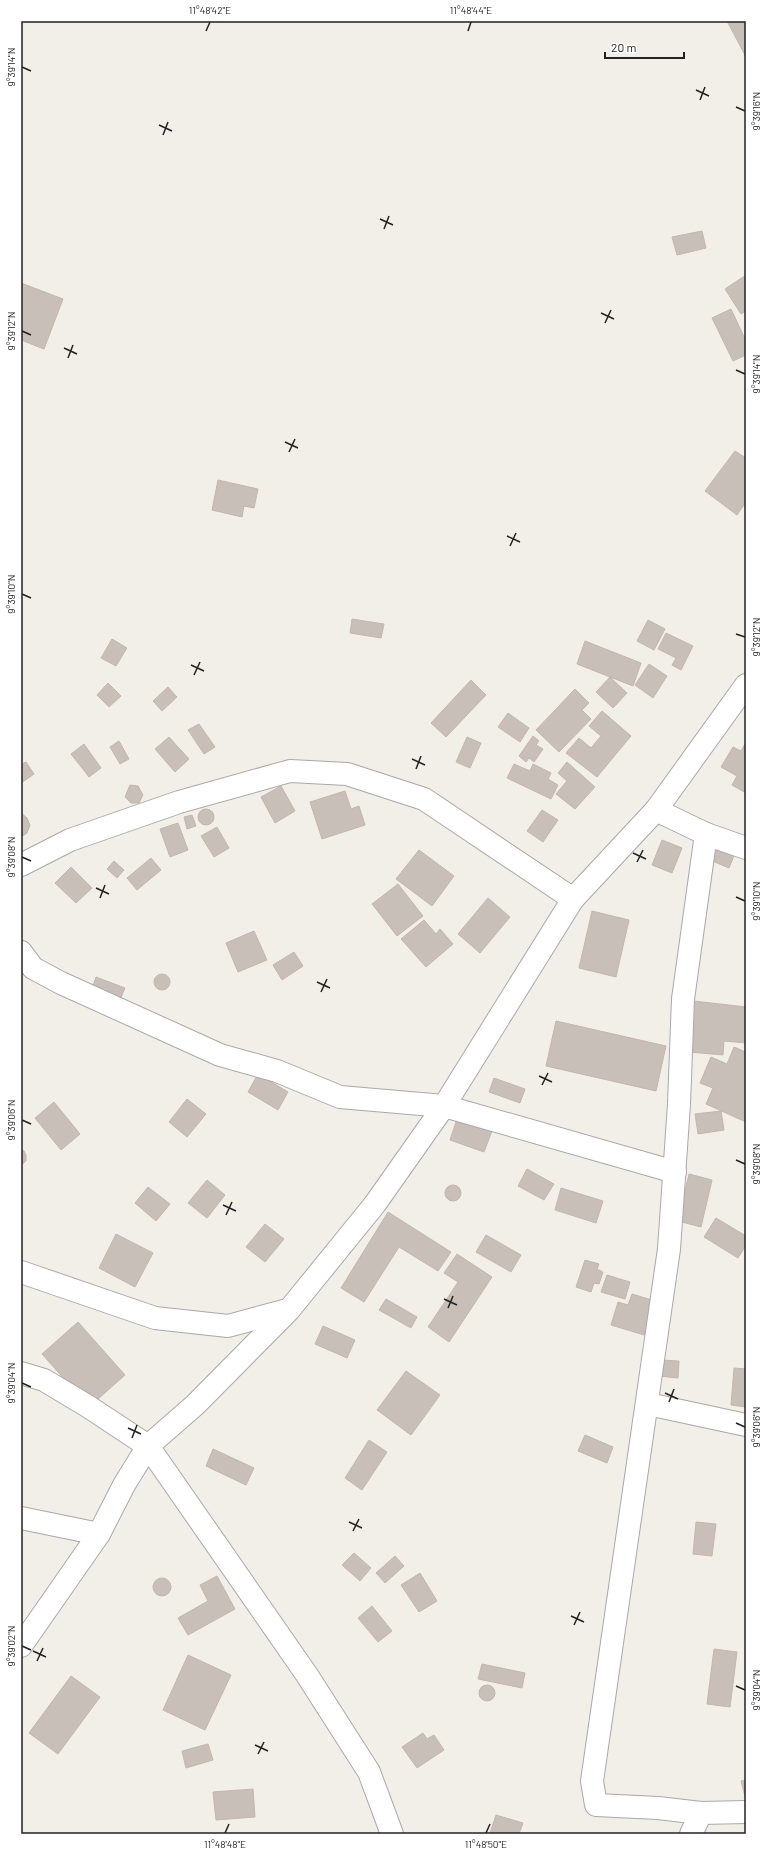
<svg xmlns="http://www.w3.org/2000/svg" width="767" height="1855" font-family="Barlow,sans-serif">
<rect width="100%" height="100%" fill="#f2efe9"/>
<g fill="#c7bfb8" stroke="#c4b6ab">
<polygon points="727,21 746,21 746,57"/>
<polygon points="702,231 706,248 677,255 672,237"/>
<polygon points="746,275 746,311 741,314 725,289"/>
<polygon points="21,283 63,299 44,349 21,340"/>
<polygon points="731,309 746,341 746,355 733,361 712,318"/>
<polygon points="735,451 746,458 746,502 737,515 705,491"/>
<polygon points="218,480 258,489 254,508 244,506 242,517 212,510"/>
<polygon points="352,619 384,624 381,638 350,633"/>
<polygon points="648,620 665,629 654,650 637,641"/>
<polygon points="666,633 693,646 681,670 672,665 676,658 658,649"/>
<polygon points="112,639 127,648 116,666 101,658"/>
<polygon points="585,641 641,663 633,686 577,664"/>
<polygon points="649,664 667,676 653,698 635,685"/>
<polygon points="610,677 627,693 613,708 596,692"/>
<polygon points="471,680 486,695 446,737 431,723"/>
<polygon points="108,683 121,696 109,707 97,695"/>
<polygon points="168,687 177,697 162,711 153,701"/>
<polygon points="575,689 589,703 582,710 591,719 559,752 536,730"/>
<polygon points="602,711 631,736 597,777 566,753 579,738 591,748 601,736 589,726"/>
<polygon points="508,713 529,728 520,742 498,727"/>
<polygon points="199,724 215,747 204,754 188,730"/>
<polygon points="533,736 539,741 536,745 543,749 534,762 529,758 526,762 519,756"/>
<polygon points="169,737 189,759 175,772 155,749"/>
<polygon points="467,737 481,743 470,768 456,762"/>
<polygon points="119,741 129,759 120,764 110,747"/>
<polygon points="746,742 746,793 732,785 737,776 721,767 733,747 741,751"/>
<polygon points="84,744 101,768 89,777 71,754"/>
<polygon points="26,762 34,774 21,783 21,764"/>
<polygon points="567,762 595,787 575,809 556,794 567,781 558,773"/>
<polygon points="514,764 530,771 533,764 551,773 548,779 558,785 551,799 507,778"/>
<polygon points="130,785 138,786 143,795 139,803 131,803 125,797"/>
<polygon points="281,786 295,811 275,823 261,797"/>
<polygon points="345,791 351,809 359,806 365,825 322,839 310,802"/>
<circle cx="206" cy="817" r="8"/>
<polygon points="542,810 558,820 543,842 527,831"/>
<polygon points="21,813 27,818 30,825 27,833 21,837"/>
<polygon points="192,815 196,826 187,829 184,817"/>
<polygon points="178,823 188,850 170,857 160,829"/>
<polygon points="217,827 229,848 214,857 201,836"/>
<polygon points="662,840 682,848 672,873 652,865"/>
<polygon points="717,843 736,851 729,868 710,860"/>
<polygon points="419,850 454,876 432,906 396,879"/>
<polygon points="151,858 161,870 137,890 127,878"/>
<polygon points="114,861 124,870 117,878 107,869"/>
<polygon points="71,867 92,888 76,903 55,883"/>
<polygon points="398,884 423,916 397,936 372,904"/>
<polygon points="488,898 510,917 480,953 458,934"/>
<polygon points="592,911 629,920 616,977 579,968"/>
<polygon points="424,920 436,934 440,929 453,944 426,967 401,939"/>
<polygon points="254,931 267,960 238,972 226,943"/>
<polygon points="294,952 303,966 282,980 273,965"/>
<circle cx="162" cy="982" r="8"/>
<polygon points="96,977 125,988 120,1000 92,989"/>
<polygon points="694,1001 746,1007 746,1043 724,1041 723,1055 689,1052"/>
<polygon points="556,1021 666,1046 656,1091 546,1066"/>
<polygon points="734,1047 746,1052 746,1122 706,1104 713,1088 700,1083 711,1057 727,1064"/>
<polygon points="258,1074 288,1092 278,1110 248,1092"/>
<polygon points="494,1078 525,1089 520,1103 489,1092"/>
<polygon points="187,1099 206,1114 187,1137 169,1122"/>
<polygon points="54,1102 80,1134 61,1150 35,1118"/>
<polygon points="721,1111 724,1130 698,1134 695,1114"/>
<polygon points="457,1119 492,1131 484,1152 450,1140"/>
<polygon points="21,1149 24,1151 26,1155 26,1161 21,1165"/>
<polygon points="527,1169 554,1184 544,1200 518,1186"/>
<polygon points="689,1174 712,1180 701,1227 678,1221"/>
<polygon points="207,1180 225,1195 207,1218 188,1203"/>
<circle cx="453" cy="1193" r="8"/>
<polygon points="148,1187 170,1204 156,1221 135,1203"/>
<polygon points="561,1188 603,1201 596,1223 555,1210"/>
<polygon points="388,1212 451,1252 438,1271 399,1247 364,1302 341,1288"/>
<polygon points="716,1218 746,1236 746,1245 738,1258 704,1237"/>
<polygon points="265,1224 284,1239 265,1262 246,1247"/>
<polygon points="116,1234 153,1253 135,1287 99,1268"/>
<polygon points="486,1235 521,1255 511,1272 476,1252"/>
<polygon points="457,1254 492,1277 449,1342 428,1327 458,1282 444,1273"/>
<polygon points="585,1260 599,1264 597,1269 603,1272 599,1284 594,1283 591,1292 576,1287"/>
<polygon points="607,1275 630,1282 625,1299 601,1292"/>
<polygon points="632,1294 655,1301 644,1335 611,1325 618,1302 628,1305"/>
<polygon points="386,1299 417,1317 411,1328 379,1310"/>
<polygon points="78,1322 125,1375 89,1407 42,1354"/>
<polygon points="323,1326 355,1340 347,1358 315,1344"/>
<polygon points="661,1360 679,1361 678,1378 659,1376"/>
<polygon points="734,1368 746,1369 746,1407 731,1405"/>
<polygon points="406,1371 440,1395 411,1435 377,1410"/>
<polygon points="585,1435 613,1447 607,1463 578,1451"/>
<polygon points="369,1440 387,1452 362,1490 345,1478"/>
<polygon points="213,1449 254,1468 246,1485 206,1466"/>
<polygon points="696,1522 716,1524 712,1556 693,1554"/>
<polygon points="354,1553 371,1568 360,1581 342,1565"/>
<polygon points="395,1556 404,1566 385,1583 376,1573"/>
<polygon points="420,1573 437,1601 419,1612 401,1585"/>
<polygon points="217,1576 235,1609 188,1635 178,1618 208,1601 200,1585"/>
<circle cx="162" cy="1587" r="9"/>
<polygon points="372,1606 392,1631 378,1642 358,1618"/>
<polygon points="714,1649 737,1652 730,1707 707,1704"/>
<polygon points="188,1655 231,1675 205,1730 163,1710"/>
<polygon points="482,1664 525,1673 522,1688 478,1679"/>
<polygon points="71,1676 100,1697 58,1754 29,1733"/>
<circle cx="487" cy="1693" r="8"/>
<polygon points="423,1733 427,1739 434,1735 444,1750 417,1768 402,1747"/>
<polygon points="208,1744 213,1760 186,1768 182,1751"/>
<polygon points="746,1780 746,1800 741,1781"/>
<polygon points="253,1789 255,1817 216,1820 213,1792"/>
<polygon points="496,1815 523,1823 519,1834 490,1833"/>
</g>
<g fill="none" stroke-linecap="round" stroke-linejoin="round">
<defs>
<g id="street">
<polyline points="656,810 706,834 746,848"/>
<polyline points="706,834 683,999 679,1104 669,1249 592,1781 596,1805 658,1808 701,1813 746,1812"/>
<polyline points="21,865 70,840 179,802 290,771 347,774 424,799 573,899"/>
<polyline points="21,952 33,968 61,983 220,1055 277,1071 340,1097 444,1106 675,1172"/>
<polyline points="21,1272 155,1318 228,1326 287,1310"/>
<polyline points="21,1373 44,1380 89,1407 148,1446 307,1675 369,1772 392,1834"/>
<polyline points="648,1404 746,1425"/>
<polyline points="21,1518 99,1534"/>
<polyline points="21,1646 99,1534 124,1485 148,1446 195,1405 289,1310 375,1204 444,1106 573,899 656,810 746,685"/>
<polyline points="691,1834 701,1813"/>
</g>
</defs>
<use href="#street" stroke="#a9a9a9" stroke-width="24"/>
<use href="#street" stroke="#fff" stroke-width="22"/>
</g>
<path fill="none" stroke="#222" stroke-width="1.5" d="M206,31L210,22M468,31L471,22M22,67L31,71M696,90L709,96M700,100L705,87M736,107L745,111M159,125L172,131M163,135L168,122M380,219L393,225M384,229L389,216M601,313L614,319M605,323L611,310M22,331L31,335M64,348L77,354M68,358L73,345M736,370L745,374M285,442L298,448M289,452L295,439M507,536L520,542M510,546L516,533M22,594L31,598M736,634L745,637M191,665L204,671M194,675L200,662M412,759L425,765M416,769L421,756M633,853L646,859M22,857L31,861M637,862L643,850M96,888L109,894M736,897L745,901M100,898L105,885M317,982L330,988M321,992L327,979M539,1076L552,1082M542,1085L548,1073M22,1120L31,1124M736,1160L745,1164M223,1205L236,1211M226,1215L232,1202M444,1299L457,1305M448,1308L453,1296M22,1383L31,1387M665,1393L678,1399M669,1402L674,1389M736,1423L745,1427M128,1428L141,1434M132,1438L137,1425M349,1522L362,1528M353,1531L359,1519M571,1616L584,1622M574,1625L580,1612M22,1646L31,1650M33,1651L46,1657M37,1661L43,1648M736,1686L745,1690M255,1745L268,1751M258,1754L264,1742M225,1833L229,1824M486,1833L490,1824"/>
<rect width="767" height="1855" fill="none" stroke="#ffffff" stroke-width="44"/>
<path d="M605 52v6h79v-6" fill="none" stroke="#222222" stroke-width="2"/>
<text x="611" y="52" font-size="12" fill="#222222" stroke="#ffffff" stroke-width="3" paint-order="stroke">20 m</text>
<rect x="22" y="22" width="723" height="1811" fill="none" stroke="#222" stroke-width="1.5"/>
<g font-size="10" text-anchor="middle" fill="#222">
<text x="210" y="14">11°48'42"E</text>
<text x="471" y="14">11°48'44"E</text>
<text transform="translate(11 67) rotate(-90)" y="4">9°39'14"N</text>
<text transform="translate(756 111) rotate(-90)" y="4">9°39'16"N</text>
<text transform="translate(11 331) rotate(-90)" y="4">9°39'12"N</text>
<text transform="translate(756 374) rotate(-90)" y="4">9°39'14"N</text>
<text transform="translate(11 594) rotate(-90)" y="4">9°39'10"N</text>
<text transform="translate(756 637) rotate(-90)" y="4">9°39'12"N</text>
<text transform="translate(11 857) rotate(-90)" y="4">9°39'08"N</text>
<text transform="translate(756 901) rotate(-90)" y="4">9°39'10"N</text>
<text transform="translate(11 1120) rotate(-90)" y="4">9°39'06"N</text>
<text transform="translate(756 1164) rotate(-90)" y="4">9°39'08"N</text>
<text transform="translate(11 1383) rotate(-90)" y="4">9°39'04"N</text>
<text transform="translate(756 1427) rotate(-90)" y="4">9°39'06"N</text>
<text transform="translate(11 1646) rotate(-90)" y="4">9°39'02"N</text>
<text transform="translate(756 1690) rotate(-90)" y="4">9°39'04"N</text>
<text x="225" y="1848">11°48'48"E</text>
<text x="486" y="1848">11°48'50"E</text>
</g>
</svg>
